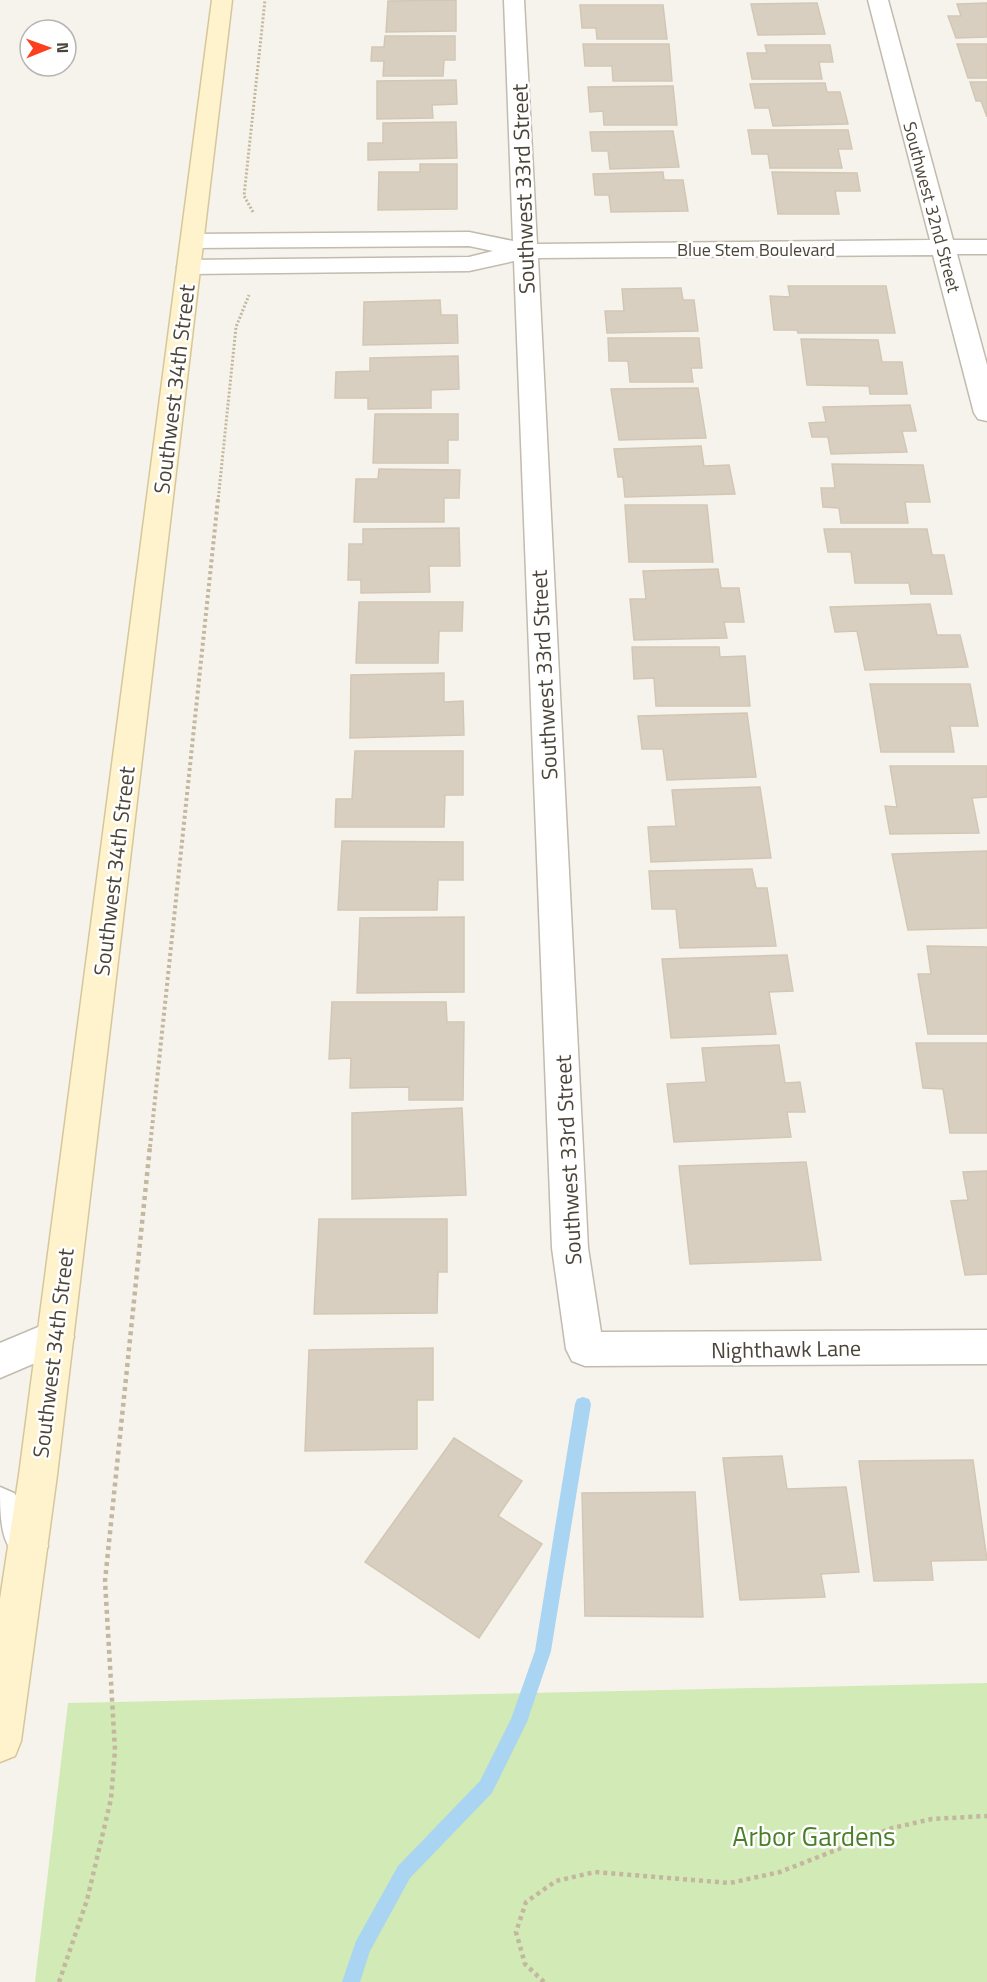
<svg xmlns="http://www.w3.org/2000/svg" width="987" height="1982" font-family="'Titillium Web',sans-serif">
<rect width="100%" height="100%" fill="#f6f3ec"/>
<polygon fill="#d2eab5" points="987,1683 987,1982 35,1982 68,1703"/>
<g fill="none" stroke-linecap="round" stroke-linejoin="round">
<polygon fill="#a9d4f2" fill-rule="evenodd" points="583,1397 589,1399 591,1404 551,1651 527,1722 492,1793 410,1878 370,1951 360,1982 342,1982 356,1941 398,1866 480,1781 511,1719 535,1651 575,1404 577,1399"/>
</g>
<g fill="#d8cfc1" stroke="#d3c7b4" stroke-width="1.5">
<polygon points="456,0 456,31 386,32 388,1"/>
<polygon points="817,3 825,34 758,35 751,4"/>
<polygon points="987,3 987,37 956,38 948,16 961,16 957,4"/>
<polygon points="580,5 663,5 667,39 597,39 596,28 582,28"/>
<polygon points="385,36 455,36 455,60 444,60 443,76 383,76 384,61 371,61 372,47 384,47"/>
<polygon points="583,44 669,44 672,81 613,81 612,66 585,66"/>
<polygon points="957,44 987,44 987,78 968,78"/>
<polygon points="765,45 830,45 833,62 819,62 822,79 752,79 747,53 767,53"/>
<polygon points="456,80 457,104 432,105 433,118 377,119 377,81"/>
<polygon points="970,82 987,82 987,117 981,101 976,101"/>
<polygon points="825,83 827,92 840,92 848,124 773,126 769,108 755,108 750,84"/>
<polygon points="673,86 677,125 604,125 603,111 590,112 588,87"/>
<polygon points="456,122 457,158 368,160 368,143 383,143 383,123"/>
<polygon points="748,130 848,130 852,149 838,149 842,168 770,168 768,154 752,154"/>
<polygon points="673,131 679,167 610,169 608,151 592,151 590,132"/>
<polygon points="420,164 457,164 457,209 378,210 379,172 420,172"/>
<polygon points="663,172 664,180 683,180 688,211 611,212 609,195 595,195 593,174"/>
<polygon points="772,172 857,173 860,191 835,191 839,214 778,214"/>
<polygon points="788,286 886,286 895,333 798,333 797,330 774,330 770,296 790,297"/>
<polygon points="681,288 683,300 694,300 698,331 607,333 605,311 624,311 622,289"/>
<polygon points="440,300 441,315 457,315 458,343 363,345 364,302"/>
<polygon points="608,338 699,338 702,368 691,368 693,382 630,382 628,361 609,361"/>
<polygon points="801,339 878,340 882,362 902,362 907,394 870,394 869,386 807,385"/>
<polygon points="458,356 459,389 431,390 431,408 368,409 368,398 335,398 336,372 370,371 370,358"/>
<polygon points="698,388 706,438 619,440 611,389"/>
<polygon points="910,405 916,431 902,431 907,452 831,454 828,437 812,437 809,423 826,422 823,407"/>
<polygon points="375,414 458,414 458,440 448,440 448,463 373,463"/>
<polygon points="701,446 704,466 729,465 735,494 625,497 623,477 618,477 614,449"/>
<polygon points="832,464 923,465 930,502 905,502 908,523 841,523 839,508 823,507 821,488 835,488"/>
<polygon points="379,469 460,470 459,498 444,498 444,522 354,522 356,479 378,479"/>
<polygon points="625,505 707,505 713,562 629,562"/>
<polygon points="459,528 460,566 429,566 430,592 361,593 361,580 348,580 349,544 363,544 363,529"/>
<polygon points="824,529 927,529 932,555 944,555 952,594 911,594 909,583 855,583 851,552 828,552"/>
<polygon points="718,569 721,588 739,588 744,622 724,622 727,638 634,640 630,599 646,599 643,571"/>
<polygon points="359,602 463,602 462,631 439,631 438,663 356,663"/>
<polygon points="930,604 937,635 960,635 968,667 865,670 857,631 835,632 830,607"/>
<polygon points="632,647 719,647 720,657 745,656 750,706 656,706 654,678 634,679"/>
<polygon points="444,673 444,702 463,701 464,735 350,738 351,675"/>
<polygon points="870,684 970,684 978,726 950,726 954,752 881,752"/>
<polygon points="747,713 756,777 667,780 663,749 642,749 638,716"/>
<polygon points="355,751 463,751 463,795 445,795 444,827 335,827 336,799 352,799"/>
<polygon points="890,766 987,766 987,797 972,798 979,833 890,834 885,806 897,807"/>
<polygon points="760,787 771,858 651,862 648,827 676,826 672,790"/>
<polygon points="342,841 463,842 463,880 438,880 437,910 338,910"/>
<polygon points="987,851 987,928 908,930 892,854"/>
<polygon points="752,869 756,888 767,888 776,946 680,948 676,909 652,909 649,871"/>
<polygon points="464,917 464,992 357,993 360,918"/>
<polygon points="927,946 987,947 987,1034 928,1034 918,974 931,974"/>
<polygon points="787,955 793,991 769,992 776,1034 671,1038 662,959"/>
<polygon points="332,1002 446,1002 447,1022 464,1022 463,1100 409,1100 409,1087 350,1088 351,1058 329,1059"/>
<polygon points="916,1043 987,1043 987,1133 950,1133 943,1089 923,1088"/>
<polygon points="779,1045 785,1083 800,1082 805,1112 787,1112 791,1137 674,1142 667,1084 706,1082 702,1048"/>
<polygon points="462,1108 466,1195 352,1199 352,1113"/>
<polygon points="806,1162 821,1260 690,1264 679,1166"/>
<polygon points="987,1171 987,1274 965,1275 951,1201 968,1200 963,1172"/>
<polygon points="319,1219 447,1219 447,1272 438,1272 437,1313 314,1314"/>
<polygon points="433,1348 433,1400 417,1400 417,1449 305,1451 309,1350"/>
<polygon points="454,1438 522,1481 498,1516 542,1544 479,1638 365,1562"/>
<polygon points="782,1456 787,1489 846,1487 859,1572 821,1574 825,1597 740,1600 723,1458"/>
<polygon points="973,1460 987,1560 931,1561 933,1580 874,1581 859,1461"/>
<polygon points="695,1492 703,1617 585,1616 582,1493"/>
</g>
<g fill="none" stroke-linecap="round" stroke-linejoin="round">
<defs>
<g id="street">
<polygon points="504,0 524,0 537,244 930,240 868,0 888,0 953,240 987,240 987,254 957,254 987,365 987,421 978,419 974,413 933,255 538,258 588,1248 601,1332 987,1330 987,1364 585,1366 572,1361 566,1349 552,1248 514,261 469,271 189,274 180,272 177,267 180,262 189,260 469,257 493,251 469,246 193,248 185,246 181,241 185,236 193,234 469,232 513,241"/>
<polygon points="55,1320 68,1325 74,1337 68,1349 0,1378 0,1343"/>
<path d="M0,1487L14,1493L42,1532L48,1546L42,1560L28,1565C0,1551 0,1520 0,1487Z"/>
</g>
<polygon id="secondary" points="212,0 232,0 57,1475 21,1741 15,1756 0,1762 0,1599 19,1475"/>
</defs>
<use href="#street" stroke="#c2bbae" stroke-width="3"/>
<use href="#secondary" stroke="#d6c79b" stroke-width="3"/>
<g stroke="#c4b79f" stroke-width="3" stroke-dasharray="2 2" stroke-linecap="butt">
<polyline points="253,212 244,196 265,0"/>
<polyline points="218,501 236,327 249,295"/>
</g>
<polyline stroke="#c4b79f" stroke-width="4" stroke-dasharray="3 3" stroke-linecap="butt" points="150,1147 218,499"/>
<g stroke="#c4b79f" stroke-width="4.5" stroke-dasharray="4 4" stroke-linecap="butt">
<polyline points="59,1982 87,1900 111,1799 115,1750 105,1581 150,1146"/>
<polyline points="544,1982 525,1964 516,1932 526,1902 556,1881 595,1872 730,1883 780,1872 892,1828 932,1819 987,1816"/>
</g>
<use href="#street" fill="#fff" fill-rule="evenodd"/>
<use href="#secondary" fill="#fff3cd" fill-rule="evenodd"/>
</g>
<g text-anchor="middle" dominant-baseline="central" stroke-width="5" stroke-linejoin="round" paint-order="stroke">
<g font-size="18" fill="#4b4439" stroke="#fff">
<text transform="translate(932 207) rotate(75)">Southwest 32nd Street</text>
<text x="756" y="249">Blue Stem Boulevard</text>
</g>
<g font-size="22" fill="#4b4439" stroke="#fff">
<text transform="translate(523 189) rotate(-92)">Southwest 33rd Street</text>
<text transform="translate(174 389) rotate(-83)">Southwest 34th Street</text>
<text transform="translate(544 675) rotate(-93)">Southwest 33rd Street</text>
<text transform="translate(114 871) rotate(-83)">Southwest 34th Street</text>
<text transform="translate(568 1160) rotate(-93)">Southwest 33rd Street</text>
<text transform="translate(786 1349) rotate(-1)">Nighthawk Lane</text>
<text transform="translate(53 1353) rotate(-83)">Southwest 34th Street</text>
</g>
<g font-size="27" fill="#4a7f2a" stroke="#fff">
<text x="814" y="1835">Arbor Gardens</text>
</g>
</g>
<g transform="translate(48 48) rotate(89)"><circle r="28" fill="#ffffff" stroke="#b7b4b0" stroke-width="1.5"/>
<path d="M0-4.5L10 22L0 15L-10 22Z" fill="#fc3f1d"/>
<text y="-9" font-size="16" font-weight="bold" text-anchor="middle" fill="#4b4439">N</text>
</g>
</svg>
